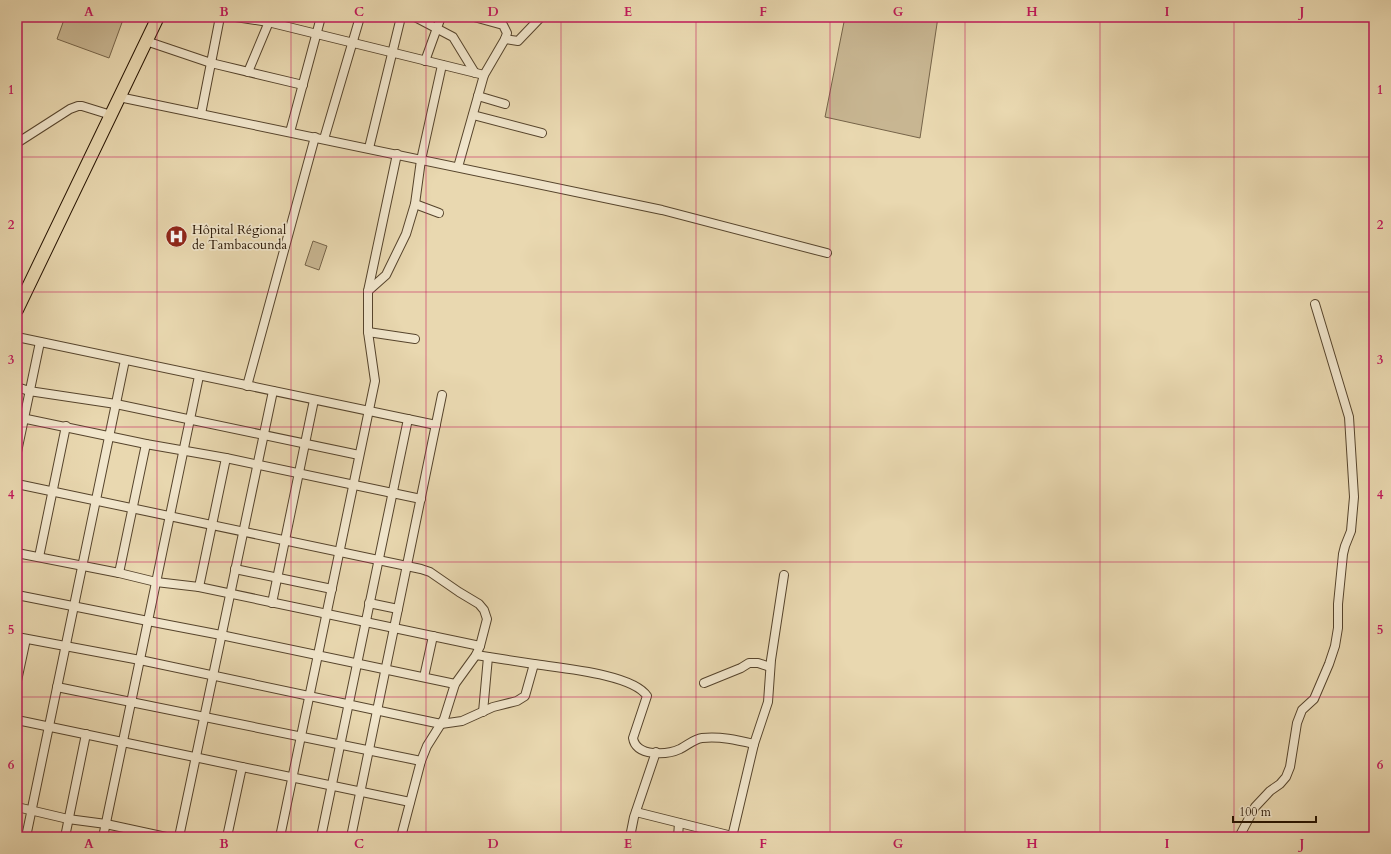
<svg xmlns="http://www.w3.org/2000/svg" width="1391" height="854" font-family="Cardo,serif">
<rect width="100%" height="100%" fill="#e9d8b0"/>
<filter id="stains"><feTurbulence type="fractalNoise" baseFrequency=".005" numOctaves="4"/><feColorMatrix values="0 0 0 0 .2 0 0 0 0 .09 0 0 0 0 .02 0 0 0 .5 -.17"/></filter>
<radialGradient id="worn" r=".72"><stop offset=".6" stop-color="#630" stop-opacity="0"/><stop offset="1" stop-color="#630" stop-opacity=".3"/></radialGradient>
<g fill="#c8b692" stroke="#766449">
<polygon points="65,17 124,17 109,58 57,39"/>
<polygon points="845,17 938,17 920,138 825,117"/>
<polygon points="313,241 327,246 319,270 305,265"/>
</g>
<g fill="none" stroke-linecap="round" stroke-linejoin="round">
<defs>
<g id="minor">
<polyline points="236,17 268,22 484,75"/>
<polyline points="415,17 453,37 475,73"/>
<polyline points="505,39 518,41 541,17"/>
<polyline points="146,41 211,63 303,85"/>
<polyline points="425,61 441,17"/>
<polyline points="248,72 271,17"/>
<polyline points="478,96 505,104"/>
<polyline points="119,97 662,210 827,253"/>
<polyline points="201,114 220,17"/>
<polyline points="473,115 542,133"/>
<polyline points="290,132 321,17"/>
<polyline points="324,139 360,17"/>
<polyline points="17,143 70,109 78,106 82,106 111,115"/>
<polyline points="369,148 401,17"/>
<polyline points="458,167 484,75 505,39 507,33 503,25 474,17"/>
<polyline points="415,204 439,213"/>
<polyline points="17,291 23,297"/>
<polyline points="368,291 386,275 406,234 415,204 421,160 442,65"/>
<polyline points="368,332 415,339"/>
<polyline points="17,337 436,425"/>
<polyline points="247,386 315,137"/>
<polyline points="17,387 29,391 116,404 359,455"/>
<polyline points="17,417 146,444 226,458 421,499"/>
<polyline points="17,452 40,342"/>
<polyline points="17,484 421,569 430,572 459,592 479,604 484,610 487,619 480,646 476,655 455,684 444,719 427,746 421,761 401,837"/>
<polyline points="17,553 119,573 156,582 199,587 480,646"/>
<polyline points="39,557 66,426"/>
<polyline points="235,569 332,589"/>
<polyline points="119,573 146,444"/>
<polyline points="199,587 226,458"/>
<polyline points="17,595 148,621 221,635 455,684"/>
<polyline points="272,603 314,400"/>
<polyline points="369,603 398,609"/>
<polyline points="17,637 140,660 441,724 462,721 493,707 517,701 525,696 534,664"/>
<path d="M476,655C495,658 515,661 534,664C560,668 633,674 647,696L633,738C636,757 667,755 680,749C688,745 694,739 702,738C720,736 737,740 754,744"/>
<polyline points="424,677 433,636"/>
<polyline points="17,681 26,639"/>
<polyline points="704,683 741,668 749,663 758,663 770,667"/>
<polyline points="57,687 421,761"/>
<polyline points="483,712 488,657"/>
<polyline points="17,720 410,802"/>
<polyline points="17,807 68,819 106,824 166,837"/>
<polyline points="636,812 736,837"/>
<polyline points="17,836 24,837"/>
<polyline points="26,837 125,360"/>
<polyline points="65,837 86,734"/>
<polyline points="103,837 199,376"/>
<polyline points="179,837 273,391"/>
<polyline points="227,837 242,767"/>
<polyline points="280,837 375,381 368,332 368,291 397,154"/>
<polyline points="321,837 408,419"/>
<polyline points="351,837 442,395"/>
<polyline points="630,837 634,817 656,752"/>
<polyline points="678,837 679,823"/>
<polyline points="732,837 754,744 768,702 771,660 784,575"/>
<polyline points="1239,837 1255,807 1270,791 1280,784 1286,777 1290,767 1297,723 1302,710 1314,699 1329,664 1335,646 1338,628 1338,604 1343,554 1345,546 1351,531 1354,497 1349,417 1315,304"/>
</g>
<polyline id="highway" points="17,310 158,17"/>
</defs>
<use href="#minor" stroke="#56442c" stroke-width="10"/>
<use href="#highway" stroke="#251200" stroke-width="14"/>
<use href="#minor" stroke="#f1e6cc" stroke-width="8"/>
<use href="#highway" stroke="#e9d8b0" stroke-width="12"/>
</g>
<path fill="none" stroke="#c2185b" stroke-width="1" stroke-opacity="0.55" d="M157,17V837M291,17V837M426,17V837M561,17V837M696,17V837M830,17V837M965,17V837M1100,17V837M1234,17V837M17,157H1374M17,292H1374M17,427H1374M17,562H1374M17,697H1374"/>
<defs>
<symbol id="hospital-disc" viewBox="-11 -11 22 22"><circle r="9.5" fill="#8f2418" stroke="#f1e6cc"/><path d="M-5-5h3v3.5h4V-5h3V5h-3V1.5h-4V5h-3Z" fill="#fff"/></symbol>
</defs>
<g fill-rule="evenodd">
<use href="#hospital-disc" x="164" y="224" width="25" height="25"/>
</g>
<g text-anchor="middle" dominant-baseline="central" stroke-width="3.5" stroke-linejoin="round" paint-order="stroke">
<g font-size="13" fill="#251200" stroke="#f1e6cc" text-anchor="start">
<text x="192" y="230">Hôpital Régional<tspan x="192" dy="15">de Tambacounda</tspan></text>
</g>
</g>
<rect width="1391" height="854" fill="none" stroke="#e9d8b0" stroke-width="44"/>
<path d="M1233 816v6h83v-6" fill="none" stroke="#251200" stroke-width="2"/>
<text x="1239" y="816" font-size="12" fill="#251200" stroke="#f1e6cc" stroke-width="3" paint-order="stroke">100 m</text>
<rect x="22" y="22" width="1347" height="810" fill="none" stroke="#c2185b" stroke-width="1.5"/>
<g font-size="13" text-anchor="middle" font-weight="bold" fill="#c2185b">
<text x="89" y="16">A</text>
<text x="224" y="16">B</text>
<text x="359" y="16">C</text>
<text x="493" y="16">D</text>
<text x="628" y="16">E</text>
<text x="763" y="16">F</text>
<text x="898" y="16">G</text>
<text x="1032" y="16">H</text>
<text x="1167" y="16">I</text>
<text x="1302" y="16">J</text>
<text x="11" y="94">1</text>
<text x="1380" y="94">1</text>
<text x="11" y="229">2</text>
<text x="1380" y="229">2</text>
<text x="11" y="364">3</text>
<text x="1380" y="364">3</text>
<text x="11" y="499">4</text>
<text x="1380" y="499">4</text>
<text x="11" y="634">5</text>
<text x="1380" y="634">5</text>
<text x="11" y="769">6</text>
<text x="1380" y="769">6</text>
<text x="89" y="848">A</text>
<text x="224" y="848">B</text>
<text x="359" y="848">C</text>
<text x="493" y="848">D</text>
<text x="628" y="848">E</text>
<text x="763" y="848">F</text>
<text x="898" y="848">G</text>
<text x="1032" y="848">H</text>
<text x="1167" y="848">I</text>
<text x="1302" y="848">J</text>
</g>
<rect width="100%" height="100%" filter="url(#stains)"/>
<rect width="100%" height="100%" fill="url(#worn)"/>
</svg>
